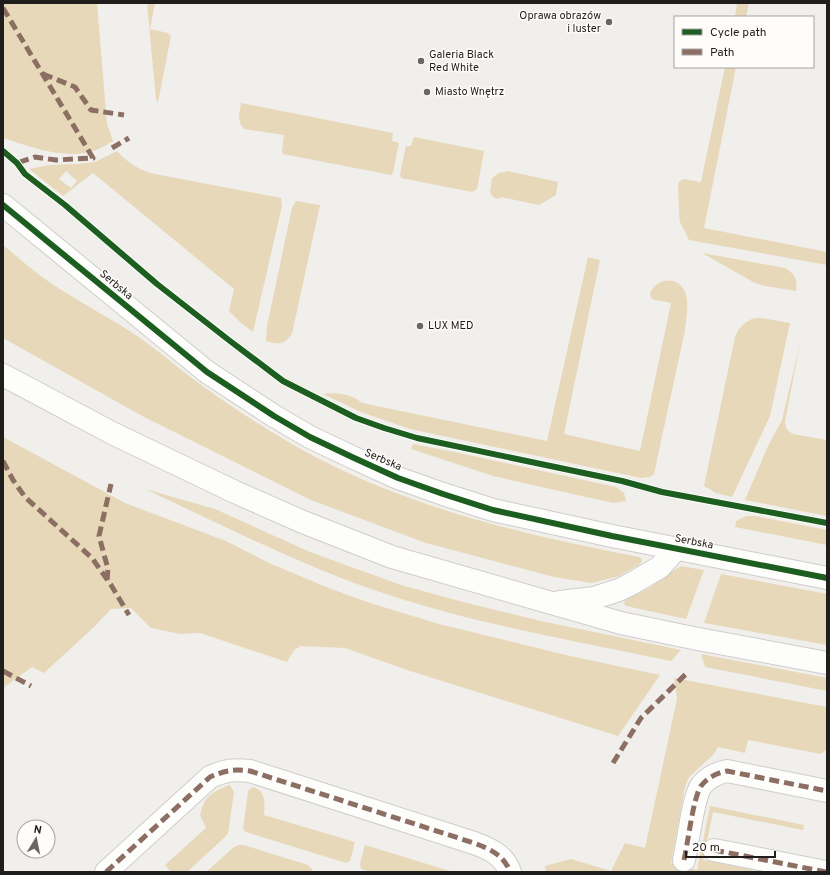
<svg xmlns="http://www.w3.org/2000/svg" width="830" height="875" font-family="Overpass,sans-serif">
<rect width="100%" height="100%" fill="#f1efec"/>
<g fill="#e6d8b8" fill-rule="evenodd">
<path d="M3,3H97L107,124L113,141C107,144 102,148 96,150C67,161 31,147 3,138Z"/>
<polygon points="147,3 155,3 150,29 168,33 171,36 158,102 156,100"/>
<polygon points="737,3 749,3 746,17 735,17"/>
<polygon points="725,67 736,67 704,228 827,252 827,265 689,240 680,222 679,213 678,183 683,179 701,182"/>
<path d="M241,103L393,133L392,141L399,143L393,173L391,175L283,154L282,151L284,135L244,129C236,121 240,112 241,103Z"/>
<polygon points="414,137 484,151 477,189 472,192 401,178 400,174 406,146 411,146"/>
<path d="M117,151C127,162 136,168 150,173L281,198L282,206L253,332L241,323L229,311L234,289L93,173L63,196L29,169L50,165L77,164L95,162ZM66,171L77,181L71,188L59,179Z"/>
<polygon points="508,171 558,182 556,195 539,205 501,197 498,199 493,197 490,192 492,178 499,173"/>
<path d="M296,201L320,205L292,334C284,345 278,345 266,341L267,326L292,208Z"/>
<path d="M3,245C16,256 29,267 42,277C73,299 106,315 137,336C159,351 179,369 200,384C231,407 264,428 297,447C404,507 520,534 639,557L641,558L642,561L639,565L619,576L592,583L554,577L426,543L311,500L144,417L3,338Z"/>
<path d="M702,253L785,268C795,274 798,280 796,291L765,286L755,283Z"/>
<path d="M588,257L600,260L564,434L640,451L671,303L652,299L650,294C655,279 676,275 684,290C690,301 686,318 685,330L654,474L650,477L641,478L410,429L361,412L323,394C337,392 351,394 362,403L547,441Z"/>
<path d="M755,318H762L790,323L770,416L732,497L716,493L704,486L735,337C739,327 745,321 755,318Z"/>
<path d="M801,339L785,421C785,427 787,431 793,434L827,440V516L745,500L768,446L782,420Z"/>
<polygon points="3,437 125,503 226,541 267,562 326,587 370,603 439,624 570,656 660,675 618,736 407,670 345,648 301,646 294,650 287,662 200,633 180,634 151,628 131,608 111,609 94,627 44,673 32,667 3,688"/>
<polygon points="413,444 459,453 616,487 624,493 626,501 613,503 493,476 411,449"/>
<path d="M145,489L215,509L310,552L401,585L463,602L541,621L681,650L671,661C577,641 480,625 389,595C306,568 224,526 145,489Z"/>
<polygon points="746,516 755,516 827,530 827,545 735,527 736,521"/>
<polygon points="681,566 704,570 686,619 626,606 624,604 625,600 651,587 665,576"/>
<polygon points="721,574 827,594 827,645 704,623"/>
<polygon points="701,654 827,678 827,691 705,667"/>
<polygon points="674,678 827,707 827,749 821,754 748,740 745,753 718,747 713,755 689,777 685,787 671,863 697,870 710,806 804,825 803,830 713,812 703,860 750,869 757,872 546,872 545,866 571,859 611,871 625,843 645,848 677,699"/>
<path d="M230,785L234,792L228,833L225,837L187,872H171L165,865L206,828L200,815C205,795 212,792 230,785Z"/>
<path d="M253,787C266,791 265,804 264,815L355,842L350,861L346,863L246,832L243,829L248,791Z"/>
<polygon points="239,845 244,845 308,865 312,869 311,872 206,872 234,847"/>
<polygon points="365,845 453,872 372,872 361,869 360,864"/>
</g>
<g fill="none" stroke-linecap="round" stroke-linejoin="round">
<defs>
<g id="street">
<polyline points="714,850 826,872"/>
<path d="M684,860C688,843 693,798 701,786C708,777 717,773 727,771L827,791"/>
<path d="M106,872L210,777C226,770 234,769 250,771L474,843C490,849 504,855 510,872"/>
</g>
<g id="secondary">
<polyline points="3,205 207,372 274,416 310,437 352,457 398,478 443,494 493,510 612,536 827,578"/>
<polyline points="3,375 112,433 235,492 303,522 392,557 621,623 693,638 827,663"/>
<polyline points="560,602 594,598 619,590 631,584 660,567 676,549"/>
</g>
</defs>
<use href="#street" stroke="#cfcdcb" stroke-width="24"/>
<use href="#secondary" stroke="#cfcdcb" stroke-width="24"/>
<use href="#street" stroke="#fdfdfc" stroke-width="22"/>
<use href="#secondary" stroke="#fdfdfc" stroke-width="22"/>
<g stroke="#8d6e63" stroke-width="5" stroke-dasharray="10 5" stroke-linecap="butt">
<polyline points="3,8 93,158 56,160 35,157 17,163"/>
<polyline points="43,74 75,87 91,110 124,115"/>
<polyline points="112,148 129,138"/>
<polyline points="3,461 13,480 25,497 92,558 111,585 129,615"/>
<polyline points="107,580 108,569 99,536 111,484"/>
<polyline points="3,671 31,686"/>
<polyline points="613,763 641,718 687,673"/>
<polyline points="714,850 826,872"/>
<path d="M684,860C688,843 693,798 701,786C708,777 717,773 727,771L827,791"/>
<path d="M106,872L210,777C226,770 234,769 250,771L474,843C490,849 504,855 510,872"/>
</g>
<defs>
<g id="cycleway">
<polyline points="3,151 17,163 25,174 65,205 157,284 230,341 283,381 356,418 384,428 417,438 622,481 662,492 827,523"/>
<polyline points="3,205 207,372 274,416 310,437 352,457 398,478 443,494 493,510 612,536 827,578"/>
</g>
</defs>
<use href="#cycleway" stroke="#fffdfa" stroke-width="8"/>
<use href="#cycleway" stroke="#1b5e20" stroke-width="6"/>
</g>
<g fill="#686765" stroke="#fffdfa" stroke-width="1.5">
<circle cx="609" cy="22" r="4"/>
<circle cx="421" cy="61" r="4"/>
<circle cx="427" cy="92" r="4"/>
<circle cx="420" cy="326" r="4"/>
</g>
<g text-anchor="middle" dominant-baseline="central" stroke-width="3" stroke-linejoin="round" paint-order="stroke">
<g font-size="11" fill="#1f1e1c" stroke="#fffdfa" text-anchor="start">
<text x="601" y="16" text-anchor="end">Oprawa obrazów<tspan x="601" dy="13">i luster</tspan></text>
<text x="429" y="55">Galeria Black<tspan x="429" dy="13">Red White</tspan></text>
<text x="435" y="92">Miasto Wnętrz</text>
<text x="428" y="326">LUX MED</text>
</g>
<g font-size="11" fill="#1f1e1c" stroke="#fffdfa">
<text transform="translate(116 285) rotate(40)">Serbska</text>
<text transform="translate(383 460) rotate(23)">Serbska</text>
<text transform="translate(694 542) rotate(11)">Serbska</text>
</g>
</g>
<rect width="830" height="875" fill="none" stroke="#1f1e1c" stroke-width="8"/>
<rect x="674" y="16" width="140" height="52" fill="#fffdfa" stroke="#a5a4a1"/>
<rect x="682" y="29" width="20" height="6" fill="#1b5e20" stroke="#a5a4a1"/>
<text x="710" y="36" font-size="12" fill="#1f1e1c">Cycle path</text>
<rect x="682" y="49" width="20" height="6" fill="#8d6e63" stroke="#a5a4a1"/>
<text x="710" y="56" font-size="12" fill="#1f1e1c">Path</text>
<g transform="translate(36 839) rotate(10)"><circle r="19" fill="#fffdfa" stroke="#a5a4a1"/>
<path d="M0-3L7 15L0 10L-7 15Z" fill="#686765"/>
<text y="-6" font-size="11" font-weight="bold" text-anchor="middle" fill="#1f1e1c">N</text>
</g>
<path d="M686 851v6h89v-6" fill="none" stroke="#1f1e1c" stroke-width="2"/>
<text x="692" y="851" font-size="12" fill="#1f1e1c" stroke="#fffdfa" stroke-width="3" paint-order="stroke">20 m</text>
</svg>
